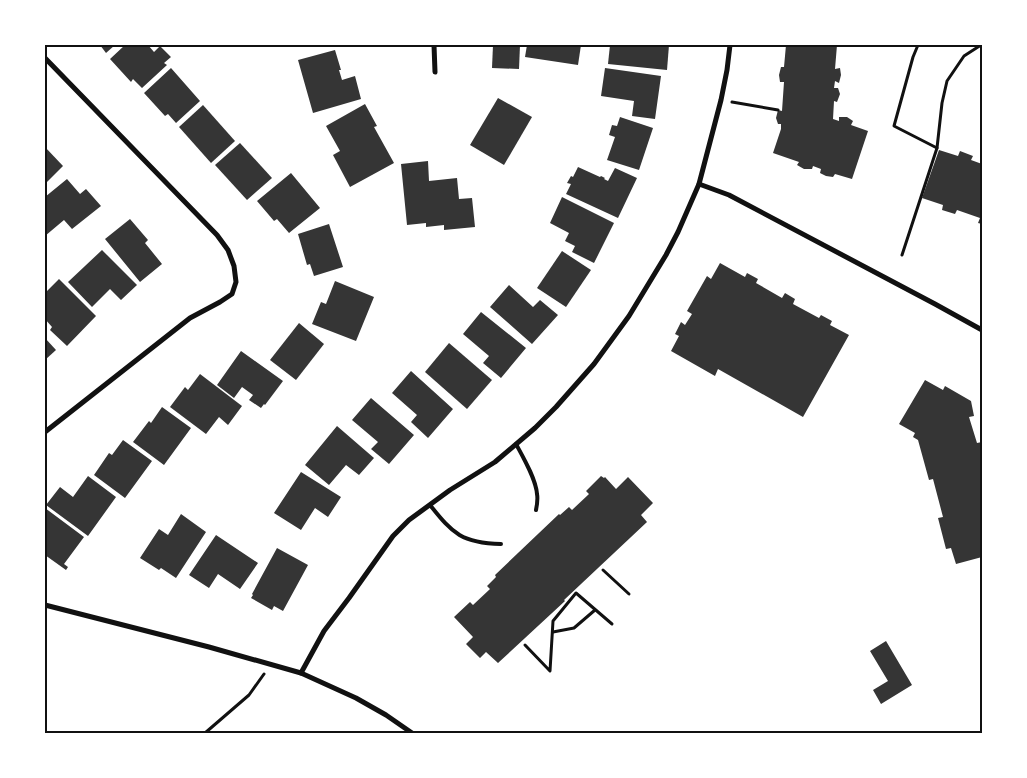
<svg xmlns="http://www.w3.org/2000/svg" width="1027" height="778" font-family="'Nunito Sans',sans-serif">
<rect width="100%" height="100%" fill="#fff"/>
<g fill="#353535">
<polygon points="100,45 115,45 106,53"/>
<polygon points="125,45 148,45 154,52 160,46 171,57 164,63 167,65 142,88 133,79 131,82 110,59"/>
<polygon points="493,45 520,45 519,69 492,68"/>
<polygon points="527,45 581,45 578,65 525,57"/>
<polygon points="610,45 669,45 667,70 608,64"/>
<polygon points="786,45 837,45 835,69 840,68 841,75 839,83 835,81 834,88 838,88 840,94 837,102 834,101 833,119 839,121 839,117 847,117 853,121 851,125 868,131 852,179 835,174 833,177 826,176 820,173 821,169 813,166 812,169 804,169 797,165 799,162 773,153 781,129 781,124 778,124 776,118 778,110 782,111 784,82 780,82 779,75 781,67 784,67"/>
<polygon points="335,50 341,70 339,70 342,80 355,76 361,99 313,113 298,60"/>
<polygon points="171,68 200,101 176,123 168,114 165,116 144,93"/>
<polygon points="605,68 661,76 655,119 632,116 634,101 601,96"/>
<polygon points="498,98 532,117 504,165 470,145"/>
<polygon points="365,104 377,126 374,127 394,163 350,187 333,155 340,151 326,126"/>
<polygon points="203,105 235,141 211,163 179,127"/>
<polygon points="620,117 653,128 639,170 607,160 615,137 609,135 612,125 617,126"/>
<polygon points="240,143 272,178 247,200 215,165"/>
<polygon points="45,147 63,166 45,184"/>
<polygon points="939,150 958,156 960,151 973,156 971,160 982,164 982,224 978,223 980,218 957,210 955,214 942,210 943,205 922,198"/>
<polygon points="428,161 429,181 457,178 459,199 472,198 475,227 444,230 444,225 426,227 426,223 407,225 401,164"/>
<polygon points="578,167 600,177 601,176 605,178 604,179 608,181 615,168 637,178 618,218 566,194 571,184 567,183 571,176 573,177"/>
<polygon points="291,173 320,208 289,233 277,219 274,221 257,201"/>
<polygon points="67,179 80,194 86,189 101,206 72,229 64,220 45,236 45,197"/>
<polygon points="562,197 614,223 594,263 572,252 575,246 565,241 569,233 550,223"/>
<polygon points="130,219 148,240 145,243 162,264 140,282 105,239"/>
<polygon points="329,224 343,267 314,276 310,264 307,265 298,234"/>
<polygon points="102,250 137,285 121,300 110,289 92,307 68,282"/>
<polygon points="562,251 591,270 566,307 537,288"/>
<polygon points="720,263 745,277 747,273 758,279 756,283 782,298 785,293 795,299 793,304 819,318 821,315 832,321 830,325 849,335 803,417 718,369 715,376 671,351 679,336 675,334 681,322 685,325 692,314 687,311 707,276 711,279"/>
<polygon points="59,279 96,316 67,346 50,330 52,327 45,319 45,293"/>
<polygon points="335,281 374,297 356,341 312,324 321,302 326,304"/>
<polygon points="509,285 533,307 540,300 558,315 532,344 490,307"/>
<polygon points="481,312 526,348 501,378 483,363 489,356 463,334"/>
<polygon points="299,323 324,344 296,380 270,360"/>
<polygon points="45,338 56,350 45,360"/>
<polygon points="449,343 492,380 467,409 425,372"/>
<polygon points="241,351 283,381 265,405 264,404 261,408 249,400 253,395 242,387 234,398 217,385"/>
<polygon points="411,371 453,409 428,438 411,422 417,415 392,393"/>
<polygon points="200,374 242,406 228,425 219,417 206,434 170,407 185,387 188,390"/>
<polygon points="925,380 943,390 945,386 971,401 974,416 969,417 977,443 982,442 982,456 980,456 982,465 982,557 956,564 951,548 946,549 938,518 943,517 933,479 929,480 918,440 913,437 915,433 899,424"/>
<polygon points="371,398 414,435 389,464 371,449 378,442 352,420"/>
<polygon points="162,407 191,428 164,465 133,442 149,421 151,423"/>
<polygon points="337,426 374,458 359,475 346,465 329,485 305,465"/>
<polygon points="123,440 152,461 125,498 94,475 109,453 112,455"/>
<polygon points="301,472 341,497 328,517 315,508 301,530 274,513"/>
<polygon points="88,476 116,497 88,536 46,505 60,487 73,497"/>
<polygon points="601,476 604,478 605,477 616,489 628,477 653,503 641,515 647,522 564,600 565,601 498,663 486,652 480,658 466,644 473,637 454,617 470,602 473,605 490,589 487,586 496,577 495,575 559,514 560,515 569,507 572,510 589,494 586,491"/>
<polygon points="45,508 84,537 64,564 68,567 66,570 45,555"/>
<polygon points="181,514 206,532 176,578 161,568 159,570 140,558 159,529 168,535"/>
<polygon points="216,535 258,563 240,589 218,574 209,588 189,575"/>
<polygon points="277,548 308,565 283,611 274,606 272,610 251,598 253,595 252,594"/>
<polygon points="886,641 912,685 881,704 873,690 888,681 870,651"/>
</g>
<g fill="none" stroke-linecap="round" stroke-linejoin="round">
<g stroke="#111" stroke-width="3">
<polyline points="918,45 913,57 894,126 937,148"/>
<polyline points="732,102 778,110"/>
<polyline points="902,255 937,148 942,103 947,81 964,56 981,45"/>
<polyline points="603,570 629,594"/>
<polyline points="553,632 574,628 595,610"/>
<polyline points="525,645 550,671 553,621 576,593 612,624"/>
<polyline points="205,733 249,695 264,674"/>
</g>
<g stroke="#111" stroke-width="4">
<path d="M516,444C523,457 536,479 537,494C538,499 537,505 536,510"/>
<path d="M430,505C453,534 462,543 501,544"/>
</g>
<g stroke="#111" stroke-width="5">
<polyline points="434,45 435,72"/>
<polyline points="45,58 217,235 228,250 234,266 236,282 232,294 220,302 190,318 45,432"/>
<polyline points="699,184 729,195 935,304 982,330"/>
<polyline points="45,605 209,647 301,673 356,698 386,715 412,733"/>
<polyline points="301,673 324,631 349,598 393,536 409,520 450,490 495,462 535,428 556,407 594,364 629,316 666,255 678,232 699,184 721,100 727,70 730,45"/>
</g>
</g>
<rect width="1027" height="778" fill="none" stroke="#ffffff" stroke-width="92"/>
<rect x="46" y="46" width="935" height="686" fill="none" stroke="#111" stroke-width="2"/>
</svg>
